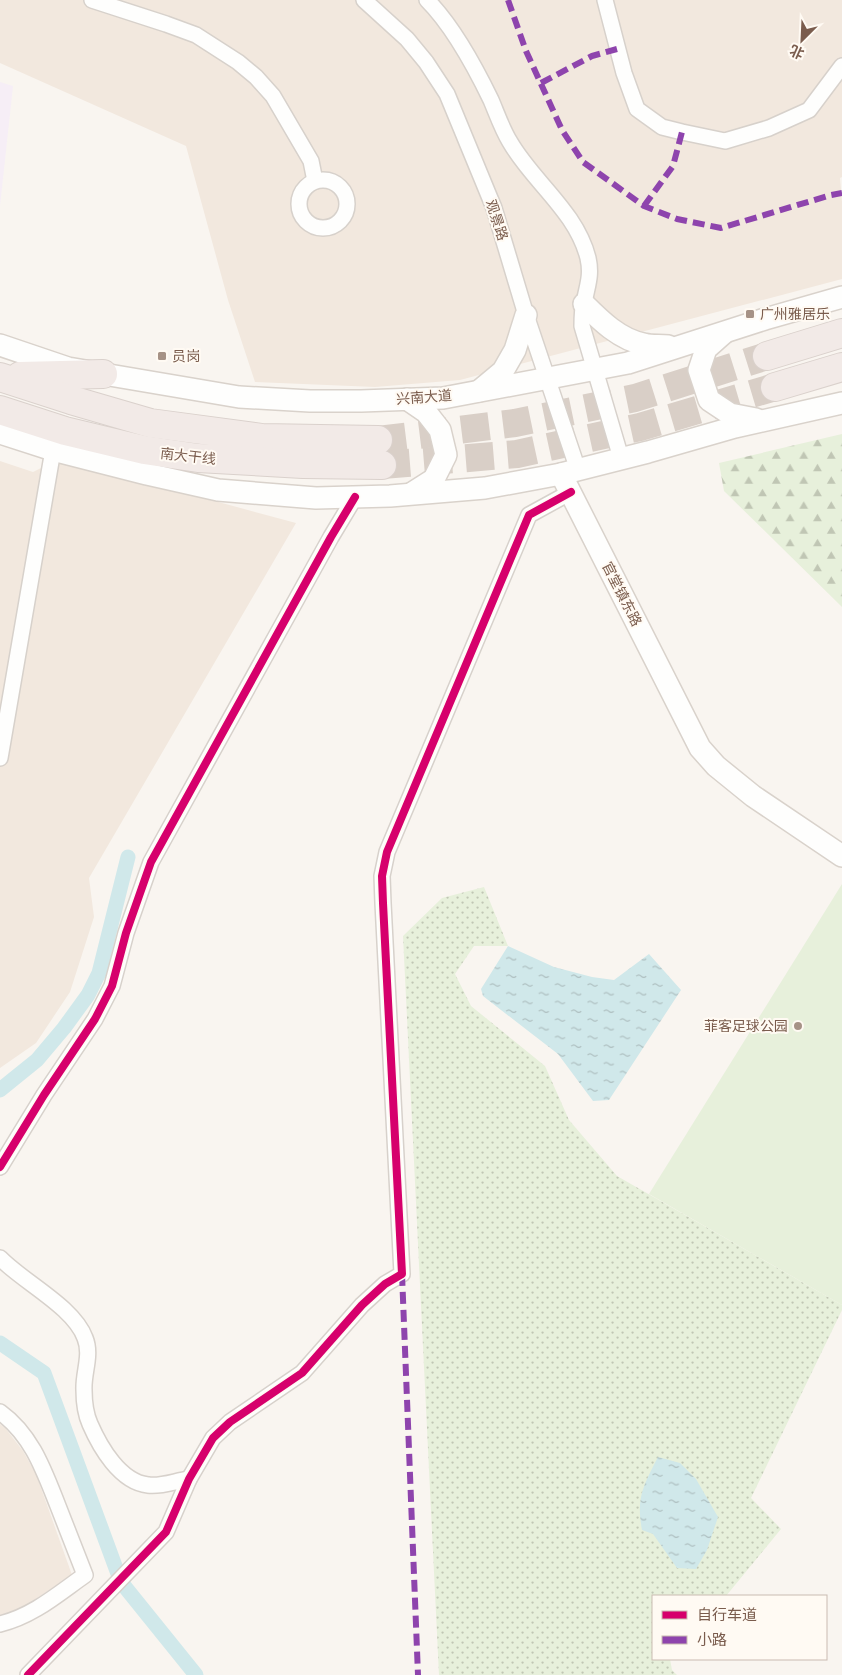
<svg xmlns="http://www.w3.org/2000/svg" width="842" height="1675" font-family="Roboto,'Noto Sans SC',sans-serif">
<defs>
<pattern id="grass-dots" width="8" height="8" patternUnits="userSpaceOnUse" patternTransform="scale(1.25)"><rect width="8" height="8" fill="#e7f0db"/><path d="M2 2h.1M6 6h.1" fill="none" stroke="#c0c6b4" stroke-width="1.8" stroke-linecap="round"/></pattern>
<pattern id="forest-firs" width="22" height="20" patternUnits="userSpaceOnUse" patternTransform="scale(1.25)"><rect width="22" height="20" fill="#e7f0db"/><path d="M5 1l3.5 6h-7zM16 11l3.5 6h-7z" fill="#c0c6b4"/></pattern>
<pattern id="water-ripples" width="26" height="14" patternUnits="userSpaceOnUse" patternTransform="scale(1.25)"><rect width="26" height="14" fill="#d0e8ea"/><path d="M2 4q2-2 4 0t4 0M15 11q2-2 4 0t4 0" fill="none" stroke="#aebfc0"/></pattern>
</defs>
<rect width="100%" height="100%" fill="#f9f5f0"/>
<g fill="#f2e8de">
<polygon points="0,0 842,0 842,177 840,178 842,202 842,279 460,380 375,387 255,382 228,300 186,146 0,63"/>
<polygon points="59,459 296,523 89,878 94,917 70,992 36,1043 0,1068 0,461 33,472"/>
<polygon points="0,1424 6,1429 23,1451 36,1474 72,1575 19,1610 0,1616"/>
</g>
<polygon fill="#f6eef6" points="0,82 13,86 0,206"/>
<polygon fill="url(#grass-dots)" points="484,887 508,946 474,946 455,974 471,1006 545,1066 569,1120 617,1176 842,1305 842,1310 751,1498 781,1529 726,1596 653,1596 653,1659 670,1659 672,1670 677,1675 439,1675 403,936 442,898"/>
<polygon fill="url(#forest-firs)" points="842,434 842,607 724,491 719,463"/>
<polygon fill="#e7f0db" points="842,884 842,1305 649,1194"/>
<g fill="url(#water-ripples)">
<polygon points="508,946 554,967 592,977 614,980 649,954 681,990 609,1100 593,1101 558,1054 483,996 481,989"/>
<path d="M658,1457L680,1463L696,1479L718,1517L707,1550L696,1569L677,1568L653,1534L642,1530C636,1498 643,1486 658,1457Z"/>
</g>
<g fill="none" stroke-linecap="round" stroke-linejoin="round">
<g stroke="#d0e8ea" stroke-width="15">
<polyline points="0,1090 37,1060 64,1028 88,995 99,973 128,857"/>
<polyline points="0,1343 44,1373 121,1582 196,1675"/>
</g>
<g stroke="#d9cfc7" stroke-width="28" stroke-dasharray="28 14" stroke-linecap="butt">
<polyline points="378,440 515,423 635,398 767,356"/>
<polyline points="382,465 517,454 640,427 775,387"/>
</g>
<defs>
<g id="street">
<polyline points="92,0 166,24 196,35 238,62 256,77 273,96 311,161 315,181"/>
<polyline points="364,0 407,39 426,62 447,94 494,208 526,315 578,470"/>
<path d="M427,0C453,26 475,67 491,100C497,114 502,129 510,142C533,182 576,211 588,258C592,276 587,286 584,303C582,310 582,318 582,326L621,458"/>
<polyline points="605,0 624,73 637,109 662,127 682,132 725,141 769,128 809,110 842,66"/>
<circle cx="323" cy="204" r="24"/>
<polyline points="0,758 53,450"/>
<polyline points="0,1167 44,1095 95,1019 112,986 126,933 151,862 331,537 355,497"/>
<path d="M0,1258C23,1282 74,1307 85,1338C92,1355 83,1373 84,1390C84,1400 86,1415 90,1424C100,1447 120,1482 148,1485C161,1487 175,1481 189,1479"/>
<path d="M0,1412C32,1435 44,1471 58,1506C67,1529 76,1552 85,1575C58,1594 33,1616 0,1624"/>
<polyline points="28,1675 166,1532 189,1479 213,1438 230,1422 302,1373 362,1305 385,1284 402,1274 383,903 382,876 387,852 529,515 571,492"/>
</g>
<g id="secondary">
<path d="M584,304C600,320 620,340 644,344C651,346 660,345 668,346"/>
<polyline points="724,333 706,349 699,370 709,400 730,414 756,419"/>
<polyline points="0,345 68,368 239,397 310,401 361,401 443,398 628,363 765,319 842,297"/>
<polyline points="479,391 503,371 515,350 526,315"/>
<polyline points="407,399 426,412 440,430 446,455 434,479 412,493"/>
<polyline points="0,433 53,450 147,474 218,490 316,498 390,496 485,488 561,474 648,452 735,427 842,403"/>
<polyline points="561,474 700,748 716,766 753,796 842,856"/>
</g>
<g id="highway">
<polyline points="767,356 842,333"/>
<polyline points="20,376 103,374"/>
<polyline points="0,377 71,400 150,423 262,438 378,440"/>
<polyline points="775,387 842,367"/>
<polyline points="0,410 65,431 144,450 198,458 303,464 382,465"/>
</g>
</defs>
<use href="#street" stroke="#d7d1cb" stroke-width="18"/>
<use href="#secondary" stroke="#d9d2cb" stroke-width="24"/>
<use href="#highway" stroke="#dad1cc" stroke-width="30"/>
<use href="#street" stroke="#fefefd" stroke-width="15"/>
<use href="#secondary" stroke="#fefefd" stroke-width="21"/>
<use href="#highway" stroke="#f2eae7" stroke-width="28"/>
<g stroke="#8e44ad" stroke-width="6" stroke-dasharray="12 6" stroke-linecap="butt">
<polyline points="508,0 526,51 562,130 583,162 644,206 677,219 721,228 831,195 842,193"/>
<polyline points="541,83 592,56 617,49"/>
<polyline points="644,206 673,166 682,132"/>
<polyline points="402,1274 418,1675"/>
</g>
<defs>
<g id="cycleway">
<polyline points="0,1167 44,1095 95,1019 112,986 126,933 151,862 331,537 355,497"/>
<polyline points="28,1675 166,1532 189,1479 213,1438 230,1422 302,1373 362,1305 385,1284 402,1274 383,903 382,876 387,852 529,515 571,492"/>
</g>
</defs>
<use href="#cycleway" stroke="#fffaf3" stroke-width="11"/>
<use href="#cycleway" stroke="#d6006c" stroke-width="8"/>
</g>
<g fill="#a69286" stroke="#fffaf3" stroke-width="2">
<rect x="745" y="309" width="10" height="10" rx="2.5"/>
<rect x="157" y="351" width="10" height="10" rx="2.5"/>
<circle cx="798" cy="1026" r="5"/>
</g>
<g text-anchor="middle" dominant-baseline="central" stroke-width="4" stroke-linejoin="round" paint-order="stroke">
<g font-size="14" fill="#7a5c4d" stroke="#fffaf3">
<text transform="translate(497 220) rotate(72)">观景路</text>
<text transform="translate(424 397) rotate(-4)">兴南大道</text>
<text transform="translate(188 456) rotate(6)">南大干线</text>
<text transform="translate(622 594) rotate(63)">官堂镇东路</text>
</g>
<g font-size="14" fill="#7a5c4d" stroke="#fffaf3" text-anchor="start">
<text x="760" y="314">广州雅居乐</text>
<text x="172" y="356">员岗</text>
<text x="788" y="1026" text-anchor="end">菲客足球公园</text>
</g>
</g>
<rect x="652" y="1595" width="175" height="65" fill="#fffaf3" stroke="#cabbb1"/>
<rect x="662" y="1611" width="25" height="8" fill="#d6006c" stroke="#cabbb1"/>
<text x="697" y="1620" font-size="15" fill="#7a5c4d">自行车道</text>
<rect x="662" y="1636" width="25" height="8" fill="#8e44ad" stroke="#cabbb1"/>
<text x="697" y="1645" font-size="15" fill="#7a5c4d">小路</text>
<g transform="translate(802 40) rotate(204)" stroke="#fffaf3" stroke-width="4" paint-order="stroke">
<path d="M0-4L9 19L0 12L-9 19Z" fill="#7a5c4d"/>
<text y="-8" font-size="14" font-weight="bold" text-anchor="middle" fill="#7a5c4d">北</text>
</g>
</svg>
